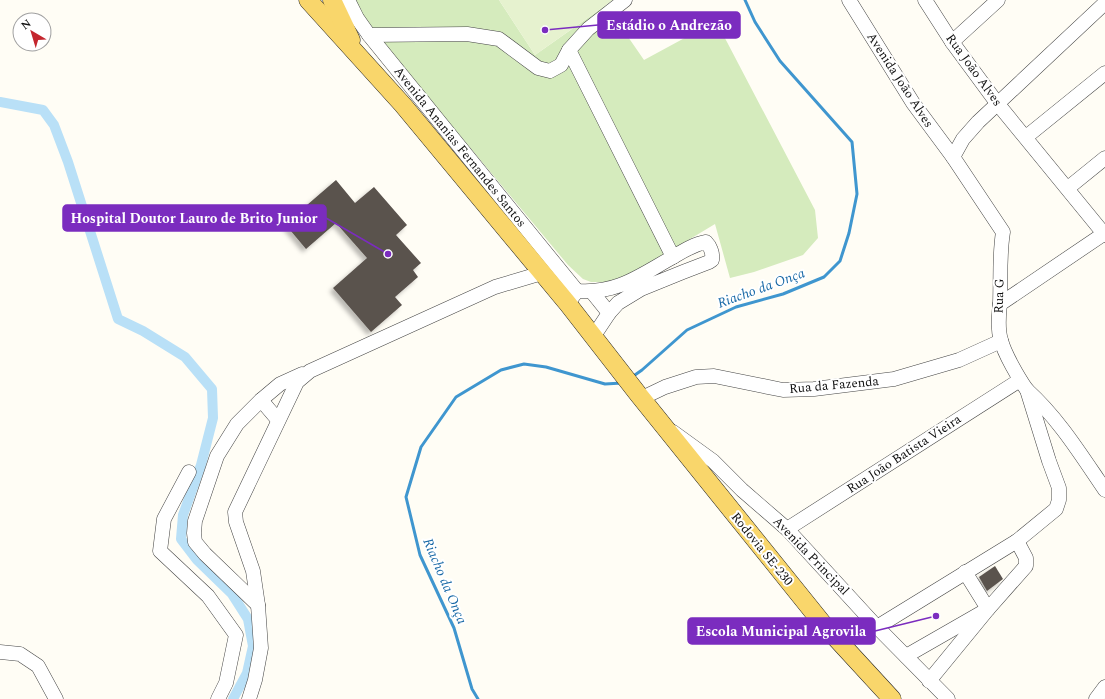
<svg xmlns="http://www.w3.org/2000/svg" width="1105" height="699" font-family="Spectral,serif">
<defs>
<filter id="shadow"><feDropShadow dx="-3.5" dy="3.5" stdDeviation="2" flood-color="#0004"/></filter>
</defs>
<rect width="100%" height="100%" fill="#fffdf5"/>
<polygon fill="#d5ebbd" points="355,0 499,0 535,55 606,5 644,60 716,21 815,210 818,238 803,255 754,272 730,278 715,224 627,277 607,282 591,282 583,279 568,265 382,42 362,13"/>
<polygon fill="#e6f2cf" points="499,0 613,0 535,55"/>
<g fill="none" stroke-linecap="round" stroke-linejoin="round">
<g stroke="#3f96cf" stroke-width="3">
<polyline points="632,377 642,370 687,330 736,307 783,294 824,277 840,261 849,233 857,194 852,142 780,61 755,22 745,0"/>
<polyline points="478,699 472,689 454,628 420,555 406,497 421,447 456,397 501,370 524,364 546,367 605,384 622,383"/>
</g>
<polyline stroke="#b9e0f7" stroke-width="10" points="0,102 43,110 54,125 68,162 118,319 143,331 185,357 212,389 213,418 201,465 183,515 181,539 197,560 232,594 248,619 253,646 247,673 233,699"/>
</g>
<g fill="#5a524d" filter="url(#shadow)">
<polygon points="336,180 355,203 374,187 407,225 396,235 421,263 413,270 418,277 395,297 402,305 371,332 333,288 367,258 336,223 306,249 285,224"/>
<polygon points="995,566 1003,579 987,591 979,577"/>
</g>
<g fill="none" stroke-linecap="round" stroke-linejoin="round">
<defs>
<g id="minor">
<polyline points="348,0 357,18 369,35 577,291"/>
<polyline points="849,0 913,103 953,157"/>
<polyline points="925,0 952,42 997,103 1105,235"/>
<polyline points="369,35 467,34 499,39 538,68 550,71 561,65 569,50 588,29 625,0"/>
<polyline points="952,42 998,0"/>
<polyline points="569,50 673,257"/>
<polyline points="1026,137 1105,73"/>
<polyline points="1068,188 1105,158"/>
<polyline points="592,292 609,313"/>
<path d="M571,299L577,291C617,294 639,276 673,257C683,251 694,244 706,242C710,246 713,253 712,260L709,262L683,272L641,289L618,303L609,313L593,337"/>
<polyline points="1000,304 1105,233"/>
<path d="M1027,390C1059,419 1081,455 1105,490"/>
<polyline points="642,398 665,387 696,377 714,376 783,390 814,389 894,379 959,360 1001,341"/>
<polyline points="261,400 278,420"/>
<polyline points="673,432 713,461 742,490 787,529 877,627 948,699"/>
<polyline points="189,472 164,519 160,551 208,596 236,635 226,683 218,699"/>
<polyline points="787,529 1020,380"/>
<polyline points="258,605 205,554 195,542 194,533 195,521 217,456 237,424 261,400 280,384 302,374"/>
<path d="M877,627L1017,541L1056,509L1059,500V488L1049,461L1027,390C1019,379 1004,353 1001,340C997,328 999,316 1000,303C1001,279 999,257 1003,232L953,157L963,139L978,122L1105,3"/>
<polyline points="0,652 20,654 38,666 56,699"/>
<polyline points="906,656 988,609 965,572"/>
<polyline points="929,681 988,609 1026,566 1026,558 1017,541"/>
<polyline points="249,699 255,680 261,648 258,605 253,571 236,522 235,512 297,382 310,371 495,287 542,273"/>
<polyline points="1096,699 1105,687"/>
</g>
<g id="major">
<polyline points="308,0 403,105 568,304 638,394 823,624 892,699"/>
<polyline points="332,0 351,40"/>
</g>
</defs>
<use href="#minor" stroke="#444" stroke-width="15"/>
<use href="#major" stroke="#222" stroke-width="19"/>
<use href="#minor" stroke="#fff" stroke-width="14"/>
<use href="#major" stroke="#f9d66b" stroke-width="18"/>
</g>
<g text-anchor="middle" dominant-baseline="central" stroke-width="4" stroke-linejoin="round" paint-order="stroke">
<g font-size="13" fill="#111" stroke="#fff">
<text transform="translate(974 70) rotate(54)">Rua João Alves</text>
<text transform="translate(900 80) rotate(57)">Avenida João Alves</text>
<text transform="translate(460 147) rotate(51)">Avenida Ananias Fernandes Santos</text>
<text transform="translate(999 296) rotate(-88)">Rua G</text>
<text transform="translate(834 385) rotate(-5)">Rua da Fazenda</text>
<text transform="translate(904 454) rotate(-33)">Rua João Batista Vieira</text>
<text transform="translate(762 549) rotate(51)">Rodovia SE-230</text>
<text transform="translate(811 556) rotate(46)">Avenida Principal</text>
</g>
<g font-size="14" font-style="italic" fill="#1768a6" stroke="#fff">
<text transform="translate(761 288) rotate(-20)">Riacho da Onça</text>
<text transform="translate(445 581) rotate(67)">Riacho da Onça</text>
</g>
</g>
<path fill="none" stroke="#7b2cbf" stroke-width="1.5" d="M545 30L598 25M388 254L326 218M936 616L875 631"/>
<g fill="#7b2cbf" stroke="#fff" stroke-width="1.5">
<circle cx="545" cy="30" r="4"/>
<circle cx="388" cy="254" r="4"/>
<circle cx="936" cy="616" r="4"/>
</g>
<g fill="#7b2cbf" stroke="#7b2cbf" stroke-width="1.5">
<rect x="598" y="12" width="142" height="26" rx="4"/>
<rect x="63" y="205" width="263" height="26" rx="4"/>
<rect x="688" y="618" width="187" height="26" rx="4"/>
</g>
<g font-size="14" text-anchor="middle" font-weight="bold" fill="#fff">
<text x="669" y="30">Estádio o Andrezão</text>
<text x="194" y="223">Hospital Doutor Lauro de Brito Junior</text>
<text x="781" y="636">Escola Municipal Agrovila</text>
</g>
<g transform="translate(32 32) rotate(322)"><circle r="19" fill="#ffffff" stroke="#a0a0a0"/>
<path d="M0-3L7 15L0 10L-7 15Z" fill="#c4262e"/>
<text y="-6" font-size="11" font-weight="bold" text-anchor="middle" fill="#111111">N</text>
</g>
</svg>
